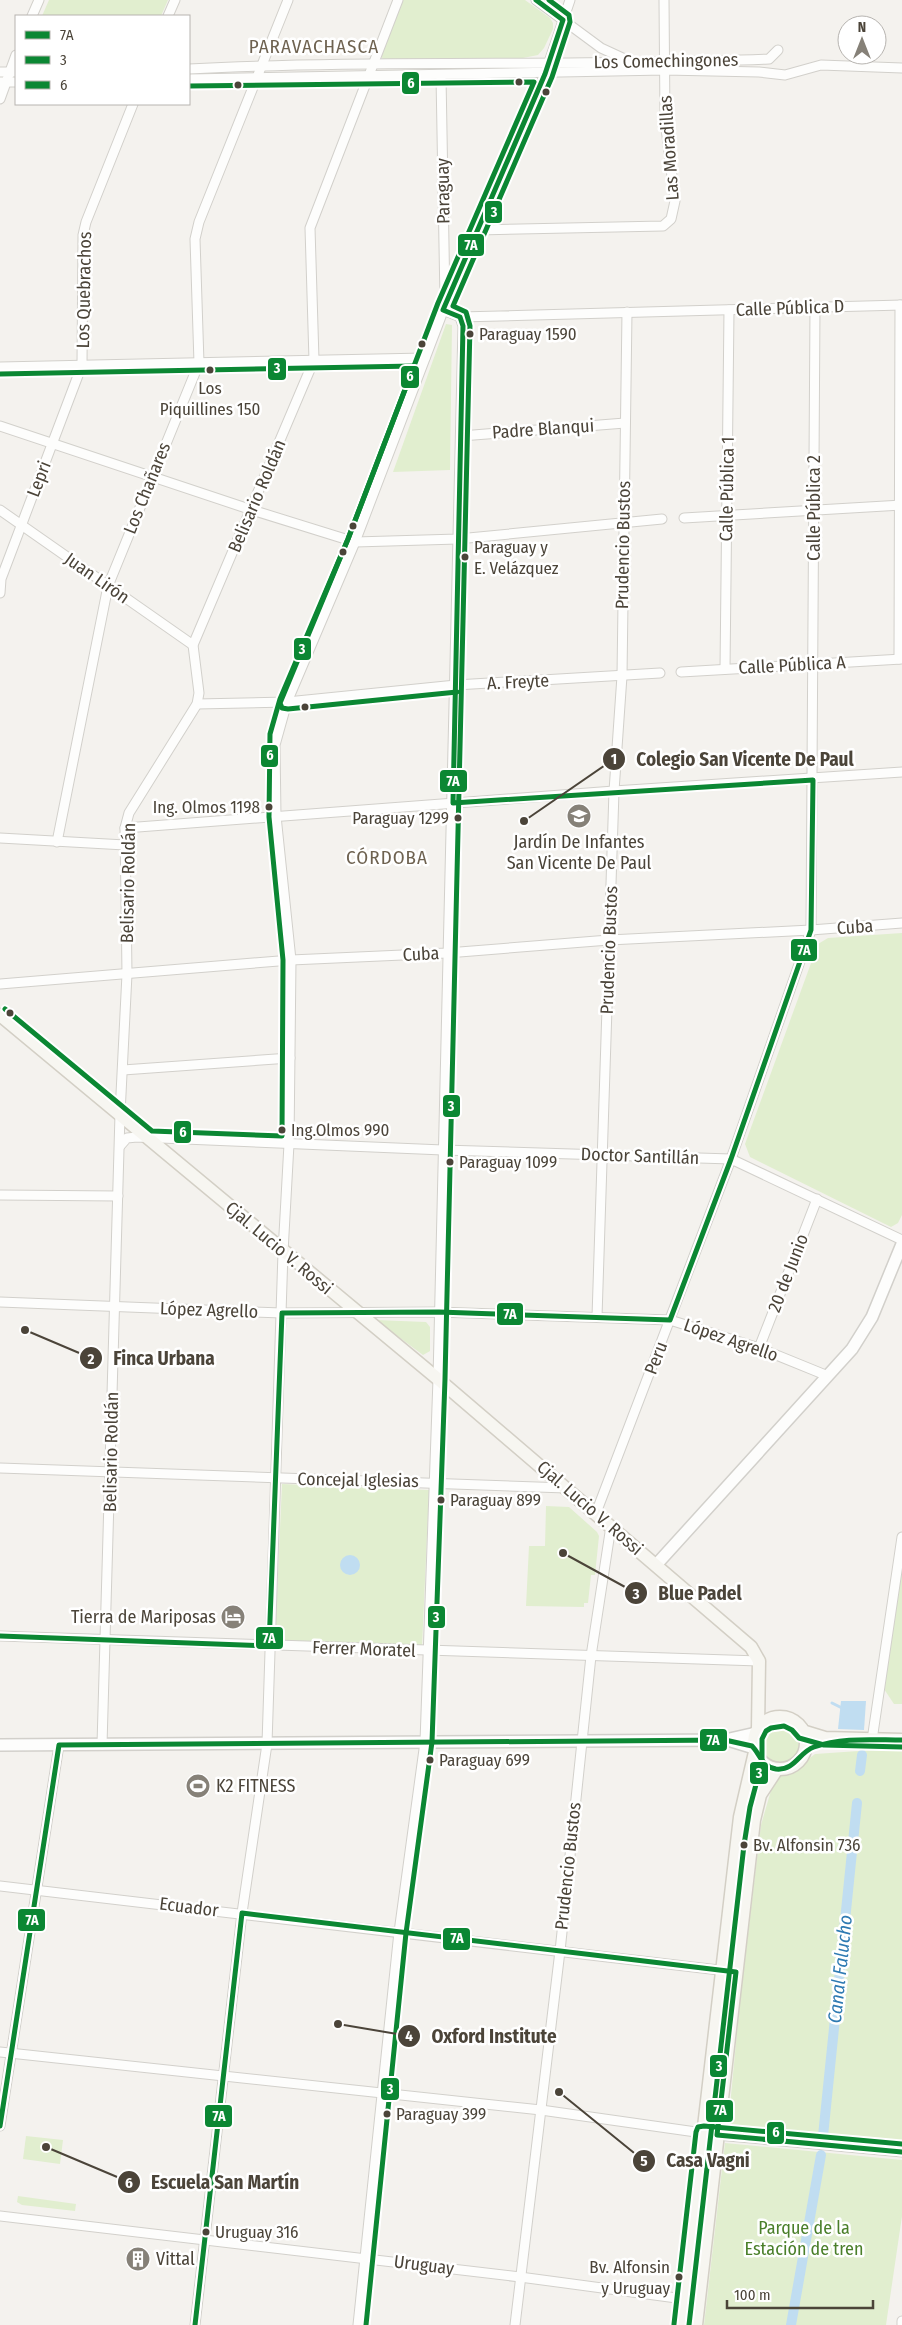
<svg xmlns="http://www.w3.org/2000/svg" width="902" height="2325" font-family="'Fira Sans Condensed',sans-serif">
<rect width="100%" height="100%" fill="#f4f2ee"/>
<g fill="#e1eecf">
<polygon points="49,0 168,0 161,16 42,16"/>
<polygon points="403,0 525,0 550,18 553,23 553,29 544,48 538,55 523,58 383,60 381,55"/>
<polygon points="446,324 452,325 450,470 393,472"/>
<polygon points="902,933 902,1215 898,1223 891,1227 750,1157 745,1144 818,944 828,938"/>
<polygon points="376,1320 426,1322 430,1327 430,1351 423,1355"/>
<polygon points="282,1484 429,1490 422,1647 275,1641"/>
<polygon points="546,1506 569,1507 597,1532 599,1536 595,1575 591,1575 588,1603 584,1603 584,1607 526,1606 529,1546 545,1546"/>
<polygon points="902,1571 902,1704 894,1704 884,1689"/>
<circle cx="779" cy="1743" r="22"/>
<polygon points="902,1748 902,2141 728,2127 740,2001 761,1825 772,1787 779,1776 793,1771 815,1754"/>
<polygon points="758,1767 766,1772 756,1791 744,1854 729,1962 747,1816"/>
<polygon points="26,2136 63,2140 60,2164 23,2159"/>
<polygon points="708,2141 710,2141 693,2290 691,2290"/>
<polygon points="725,2143 902,2160 902,2216 886,2325 704,2325"/>
<polygon points="18,2196 76,2204 75,2211 22,2205 17,2202"/>
</g>
<g fill="#c0ddf1">
<circle cx="350" cy="1565" r="10"/>
<polygon points="841,1701 866,1701 864,1730 838,1729"/>
</g>
<g fill="none" stroke-linecap="round" stroke-linejoin="round">
<polyline stroke="#c0ddf1" stroke-width="3" points="832,1703 842,1708"/>
<g stroke="#c0ddf1" stroke-width="10">
<polyline points="860,1771 862,1755"/>
<polyline points="823,2136 857,1803"/>
<polyline points="791,2325 821,2155"/>
</g>
<defs>
<g id="minor">
<polyline points="536,0 601,48 627,60"/>
<polyline points="32,16 39,0"/>
<polyline points="168,16 175,0"/>
<path d="M189,69C382,59 576,67 769,59L778,50"/>
<polyline points="0,72 16,72"/>
<polyline points="441,76 445,301"/>
<polyline points="189,79 665,70 759,72 785,75 821,65 902,68"/>
<polyline points="0,82 16,82"/>
<polyline points="0,99 16,55"/>
<polyline points="477,230 663,226 671,219 675,201 665,120 664,0"/>
<polyline points="443,310 460,317 902,305"/>
<polyline points="0,367 425,358"/>
<polyline points="0,426 252,510 355,542 458,539 662,519"/>
<polyline points="461,436 625,423"/>
<polyline points="0,510 193,645"/>
<polyline points="684,518 902,505"/>
<polyline points="0,593 1,579 82,365 83,235 86,222 133,104"/>
<polyline points="899,659 900,305"/>
<polyline points="725,669 729,310"/>
<polyline points="681,672 902,659"/>
<polyline points="197,704 287,702 456,685 660,673"/>
<polyline points="125,828 614,791 902,772"/>
<polyline points="0,838 125,845"/>
<polyline points="57,842 108,586 199,363 195,239 199,222 288,0"/>
<polyline points="0,984 291,960 447,953 609,940 811,930 902,923"/>
<polyline points="123,1070 290,1058"/>
<polyline points="120,1146 127,1138 137,1137 443,1150 731,1159 902,1240"/>
<polyline points="0,1195 118,1196"/>
<polyline points="0,1302 282,1313 439,1312 670,1320 759,1348 828,1376"/>
<polyline points="597,1317 614,791 622,676 627,312"/>
<polyline points="759,1348 817,1199"/>
<polyline points="0,1468 566,1488"/>
<polyline points="596,1513 731,1159 811,930 815,307"/>
<polyline points="0,1636 759,1661"/>
<polyline points="872,1740 902,1537"/>
<polyline points="102,1745 120,1114 127,974 125,828 129,813 197,704 199,693 193,645 314,360 310,228 398,0"/>
<polyline points="0,1886 736,1972"/>
<polyline points="0,2052 541,2110 717,2135 902,2152"/>
<polyline points="0,2126 59,1745"/>
<polyline points="0,2216 520,2277 699,2301"/>
<polyline points="195,2325 242,1913 267,1744 283,1252 289,1144 291,960 276,816 275,745 287,702 355,542 445,306 545,74 570,0"/>
<polyline points="358,2325 399,1932 425,1742 438,1379 463,326 460,317"/>
<polyline points="515,2325 560,1951 591,1656 611,1526"/>
<polyline points="902,2325 902,2321"/>
</g>
<g id="tertiary">
<polyline points="656,1565 852,1349 872,1317 902,1244"/>
<polyline points="731,1741 754,1748"/>
<polyline points="0,1745 725,1740 756,1733"/>
</g>
<g id="secondary">
<polyline points="0,1015 438,1379 751,1647 759,1661 758,1729"/>
<circle cx="780" cy="1743" r="26"/>
<polyline points="802,1731 825,1738 902,1740"/>
<polyline points="681,2325 740,1817 755,1752"/>
<polyline points="696,2325 754,1820 760,1795 777,1769"/>
</g>
</defs>
<use href="#minor" stroke="#d2d0cb" stroke-width="11"/>
<use href="#tertiary" stroke="#d2d0cb" stroke-width="14"/>
<use href="#secondary" stroke="#d3cfc5" stroke-width="15"/>
<use href="#minor" stroke="#fdfdfc" stroke-width="9"/>
<use href="#tertiary" stroke="#fdfdfc" stroke-width="11"/>
<use href="#secondary" stroke="#f7f6f1" stroke-width="12"/>
<defs>
<g id="bus-1">
<polyline points="0,1636 269,1646 282,1313 439,1312 670,1320 731,1159 811,930 813,780 453,803 463,326 460,317 443,310 545,74 563,20 536,0"/>
<path d="M0,2126L59,1745L725,1740L752,1746C760,1754 762,1767 776,1769C795,1771 799,1752 814,1747C842,1737 873,1740 902,1740"/>
<polyline points="195,2325 242,1913 736,1972 717,2135 902,2152"/>
</g>
<g id="bus-2">
<polyline points="0,374 414,366 348,539 280,703 282,708 288,709 457,692"/>
<polyline points="366,2325 406,1933 432,1742 445,1379 470,326 466,312 453,306 552,77 570,22 569,15 549,0"/>
<polyline points="689,2325 744,1845 750,1807 762,1762 762,1739 766,1731 771,1728 784,1726 792,1730 799,1738 824,1745 902,1747"/>
</g>
<g id="bus-3">
<polyline points="5,1009 152,1131 282,1136 283,960 269,817 270,734 280,699 348,539 438,303 534,82 189,86"/>
<polyline points="674,2324 696,2132 698,2127 704,2126 902,2144"/>
</g>
</defs>
<use href="#bus-1" stroke="#fff" stroke-width="9"/>
<use href="#bus-2" stroke="#fff" stroke-width="9"/>
<use href="#bus-3" stroke="#fff" stroke-width="9"/>
<use href="#bus-1" stroke="#0b8733" stroke-width="5"/>
<use href="#bus-2" stroke="#0b8733" stroke-width="5"/>
<use href="#bus-3" stroke="#0b8733" stroke-width="5"/>
</g>
<defs>
<symbol id="school-disc" viewBox="-11 -11 22 22"><circle r="9.5" fill="#868178" stroke="#fff"/><path d="M0-5L7-2L0 1L-7-2ZM-4 1L0 2.5L4 1V4Q0 6-4 4Z" fill="#fff"/></symbol>
<symbol id="hotel-disc" viewBox="-11 -11 22 22"><circle r="9.5" fill="#868178" stroke="#fff"/><path d="M-6-4.5h1.5V1H6V5H4.5V3h-9V5H-6ZM-4 0a1.8 1.8 0 1 1 3.6 0ZM.5 0V-2.5h3Q6-2.5 6 0Z" fill="#fff"/></symbol>
<symbol id="stadium-disc" viewBox="-11 -11 22 22"><circle r="9.5" fill="#868178" stroke="#fff"/><path d="M0-5a6.5 5 0 1 0 0 10a6.5 5 0 1 0 0-10ZM-3.5-1.8h7v3.6h-7Z" fill="#fff"/></symbol>
<symbol id="building-disc" viewBox="-11 -11 22 22"><circle r="9.5" fill="#868178" stroke="#fff"/><path d="M-4-6H4V6H1V3H-1V6H-4ZM-2.5-4.3h1.7v1.8h-1.7ZM.8-4.3h1.7v1.8H.8ZM-2.5-1h1.7V.8h-1.7ZM.8-1h1.7V.8H.8Z" fill="#fff"/></symbol>
</defs>
<g fill-rule="evenodd">
<use href="#school-disc" x="565" y="802" width="28" height="28"/>
<use href="#hotel-disc" x="219" y="1603" width="28" height="28"/>
<use href="#stadium-disc" x="184" y="1772" width="28" height="28"/>
<use href="#building-disc" x="124" y="2245" width="28" height="28"/>
</g>
<g fill="#4b4439" stroke="#fff" stroke-width="2">
<circle cx="519" cy="82" r="4.5"/>
<circle cx="238" cy="85" r="4.5"/>
<circle cx="546" cy="92" r="4.5"/>
<circle cx="470" cy="334" r="4.5"/>
<circle cx="422" cy="344" r="4.5"/>
<circle cx="210" cy="370" r="4.5"/>
<circle cx="353" cy="526" r="4.5"/>
<circle cx="343" cy="552" r="4.5"/>
<circle cx="465" cy="557" r="4.5"/>
<circle cx="305" cy="707" r="4.5"/>
<circle cx="269" cy="807" r="4.5"/>
<circle cx="458" cy="818" r="4.5"/>
<circle cx="10" cy="1013" r="4.5"/>
<circle cx="282" cy="1130" r="4.5"/>
<circle cx="450" cy="1162" r="4.5"/>
<circle cx="441" cy="1500" r="4.5"/>
<circle cx="430" cy="1760" r="4.5"/>
<circle cx="744" cy="1845" r="4.5"/>
<circle cx="387" cy="2114" r="4.5"/>
<circle cx="206" cy="2232" r="4.5"/>
<circle cx="679" cy="2277" r="4.5"/>
</g>
<g text-anchor="middle" dominant-baseline="central" stroke-width="5" stroke-linejoin="round" paint-order="stroke">
<g font-size="17" fill="#4b4439" stroke="#fff" text-anchor="start">
<text x="479" y="334">Paraguay 1590</text>
<text x="210" y="388" text-anchor="middle">Los<tspan x="210" dy="21">Piquillines 150</tspan></text>
<text x="474" y="547">Paraguay y<tspan x="474" dy="21">E. Velázquez</tspan></text>
<text x="260" y="807" text-anchor="end">Ing. Olmos 1198</text>
<text x="449" y="818" text-anchor="end">Paraguay 1299</text>
<text x="291" y="1130">Ing.Olmos 990</text>
<text x="459" y="1162">Paraguay 1099</text>
<text x="450" y="1500">Paraguay 899</text>
<text x="439" y="1760">Paraguay 699</text>
<text x="753" y="1845">Bv. Alfonsin 736</text>
<text x="396" y="2114">Paraguay 399</text>
<text x="215" y="2232">Uruguay 316</text>
<text x="670" y="2267" text-anchor="end">Bv. Alfonsin<tspan x="670" dy="21">y Uruguay</tspan></text>
</g>
<g font-size="18" fill="#4b4439" stroke="#fff">
<text transform="translate(666 61) rotate(-1)">Los Comechingones</text>
<text transform="translate(669 148) rotate(-94)">Las Moradillas</text>
<text transform="translate(443 191) rotate(-91)">Paraguay</text>
<text transform="translate(84 290) rotate(-89)">Los Quebrachos</text>
<text transform="translate(790 308) rotate(-2)">Calle Pública D</text>
<text transform="translate(543 429) rotate(-4)">Padre Blanqui</text>
<text transform="translate(39 479) rotate(-69)">Lepri</text>
<text transform="translate(147 488) rotate(-68)">Los Chañares</text>
<text transform="translate(727 489) rotate(-89)">Calle Pública 1</text>
<text transform="translate(257 496) rotate(-67)">Belisario Roldán</text>
<text transform="translate(814 508) rotate(-90)">Calle Pública 2</text>
<text transform="translate(623 545) rotate(-89)">Prudencio Bustos</text>
<text transform="translate(97 578) rotate(35)">Juan Lirón</text>
<text transform="translate(792 665) rotate(-3)">Calle Pública A</text>
<text transform="translate(518 682) rotate(-3)">A. Freyte</text>
<text transform="translate(128 883) rotate(-89)">Belisario Roldán</text>
<text transform="translate(855 927) rotate(-4)">Cuba</text>
<text transform="translate(609 950) rotate(-88)">Prudencio Bustos</text>
<text transform="translate(421 954) rotate(-3)">Cuba</text>
<text transform="translate(640 1156) rotate(2)">Doctor Santillán</text>
<text transform="translate(279 1248) rotate(40)">Cjal. Lucio V. Rossi</text>
<text transform="translate(788 1273) rotate(-69)">20 de Junio</text>
<text transform="translate(209 1310) rotate(2)">López Agrello</text>
<text transform="translate(731 1340) rotate(19)">López Agrello</text>
<text transform="translate(656 1358) rotate(-69)">Peru</text>
<text transform="translate(111 1452) rotate(-89)">Belisario Roldán</text>
<text transform="translate(358 1480) rotate(1)">Concejal Iglesias</text>
<text transform="translate(590 1508) rotate(41)">Cjal. Lucio V. Rossi</text>
<text transform="translate(364 1649) rotate(2)">Ferrer Moratel</text>
<text transform="translate(568 1866) rotate(-84)">Prudencio Bustos</text>
<text transform="translate(189 1907) rotate(7)">Ecuador</text>
<text transform="translate(424 2265) rotate(7)">Uruguay</text>
</g>
<g font-size="18" fill="#4b4439" stroke="#fff" text-anchor="start">
<text x="579" y="842" text-anchor="middle">Jardín De Infantes<tspan x="579" dy="21">San Vicente De Paul</tspan></text>
<text x="216" y="1617" text-anchor="end">Tierra de Mariposas</text>
<text x="216" y="1786">K2 FITNESS</text>
<text x="156" y="2259">Vittal</text>
</g>
<g font-size="18" fill="#4a7f2a" stroke="#fff">
<text x="804" y="2228">Parque de la<tspan x="804" dy="21">Estación de tren</tspan></text>
</g>
<g font-size="19" letter-spacing="1" fill="#6e6250" stroke="#fff">
<text x="314" y="46">PARAVACHASCA</text>
<text x="387" y="857">CÓRDOBA</text>
</g>
<g font-size="19" font-style="italic" fill="#2e7ab2" stroke="#fff">
<text transform="translate(840 1969) rotate(-84)">Canal Falucho</text>
</g>
</g>
<path fill="none" stroke="#4b4439" stroke-width="2" d="M524 821L614 759M25 1330L91 1358M563 1553L636 1593M338 2024L409 2036M559 2092L644 2161M46 2147L129 2182"/>
<g fill="#4b4439" stroke="#fff" stroke-width="2">
<circle cx="524" cy="821" r="5"/>
<circle cx="25" cy="1330" r="5"/>
<circle cx="563" cy="1553" r="5"/>
<circle cx="338" cy="2024" r="5"/>
<circle cx="559" cy="2092" r="5"/>
<circle cx="46" cy="2147" r="5"/>
<circle cx="614" cy="759" r="12"/>
<circle cx="91" cy="1358" r="12"/>
<circle cx="636" cy="1593" r="12"/>
<circle cx="409" cy="2036" r="12"/>
<circle cx="644" cy="2161" r="12"/>
<circle cx="129" cy="2182" r="12"/>
</g>
<g font-size="15" text-anchor="middle" font-weight="bold" fill="#fff">
<text x="614" y="764">1</text>
<text x="91" y="1364">2</text>
<text x="636" y="1599">3</text>
<text x="409" y="2041">4</text>
<text x="644" y="2166">5</text>
<text x="129" y="2188">6</text>
</g>
<g font-size="19" text-anchor="middle" font-weight="bold" fill="#4b4439" stroke="#fff" stroke-width="5" stroke-linejoin="round" paint-order="stroke">
<text x="745" y="766">Colegio San Vicente De Paul</text>
<text x="164" y="1365">Finca Urbana</text>
<text x="700" y="1600">Blue Padel</text>
<text x="494" y="2043">Oxford Institute</text>
<text x="708" y="2167">Casa Vagni</text>
<text x="225" y="2189">Escuela San Martín</text>
</g>
<g stroke="#fff" stroke-width="2">
<rect x="401" y="71" width="19" height="24" rx="5" fill="#0b8733"/>
<rect x="484" y="200" width="19" height="24" rx="5" fill="#0b8733"/>
<rect x="457" y="233" width="28" height="24" rx="5" fill="#0b8733"/>
<rect x="267" y="357" width="20" height="24" rx="5" fill="#0b8733"/>
<rect x="400" y="365" width="20" height="24" rx="5" fill="#0b8733"/>
<rect x="293" y="637" width="19" height="24" rx="5" fill="#0b8733"/>
<rect x="260" y="744" width="19" height="24" rx="5" fill="#0b8733"/>
<rect x="439" y="769" width="29" height="24" rx="5" fill="#0b8733"/>
<rect x="790" y="938" width="28" height="24" rx="5" fill="#0b8733"/>
<rect x="442" y="1094" width="19" height="24" rx="5" fill="#0b8733"/>
<rect x="173" y="1120" width="19" height="24" rx="5" fill="#0b8733"/>
<rect x="496" y="1302" width="28" height="24" rx="5" fill="#0b8733"/>
<rect x="427" y="1605" width="19" height="24" rx="5" fill="#0b8733"/>
<rect x="255" y="1626" width="29" height="24" rx="5" fill="#0b8733"/>
<rect x="699" y="1728" width="29" height="24" rx="5" fill="#0b8733"/>
<rect x="749" y="1761" width="20" height="24" rx="5" fill="#0b8733"/>
<rect x="17" y="1908" width="29" height="24" rx="5" fill="#0b8733"/>
<rect x="442" y="1927" width="29" height="24" rx="5" fill="#0b8733"/>
<rect x="709" y="2054" width="19" height="24" rx="5" fill="#0b8733"/>
<rect x="380" y="2077" width="20" height="24" rx="5" fill="#0b8733"/>
<rect x="705" y="2099" width="29" height="24" rx="5" fill="#0b8733"/>
<rect x="204" y="2104" width="29" height="24" rx="5" fill="#0b8733"/>
<rect x="766" y="2121" width="19" height="24" rx="5" fill="#0b8733"/>
</g>
<g font-size="14" text-anchor="middle" font-weight="bold" fill="#fff">
<text x="411" y="88">6</text>
<text x="494" y="217">3</text>
<text x="471" y="250">7A</text>
<text x="277" y="373">3</text>
<text x="410" y="381">6</text>
<text x="302" y="654">3</text>
<text x="270" y="760">6</text>
<text x="453" y="786">7A</text>
<text x="804" y="955">7A</text>
<text x="451" y="1111">3</text>
<text x="183" y="1137">6</text>
<text x="510" y="1319">7A</text>
<text x="436" y="1622">3</text>
<text x="269" y="1643">7A</text>
<text x="713" y="1745">7A</text>
<text x="759" y="1778">3</text>
<text x="32" y="1925">7A</text>
<text x="457" y="1943">7A</text>
<text x="719" y="2071">3</text>
<text x="390" y="2094">3</text>
<text x="720" y="2115">7A</text>
<text x="219" y="2121">7A</text>
<text x="776" y="2137">6</text>
</g>
<rect x="15" y="15" width="175" height="90" fill="#ffffff" stroke="#b7b4b0"/>
<rect x="25" y="31" width="25" height="8" fill="#0b8733" stroke="#b7b4b0"/>
<text x="60" y="40" font-size="15" fill="#4b4439">7A</text>
<rect x="25" y="56" width="25" height="8" fill="#0b8733" stroke="#b7b4b0"/>
<text x="60" y="65" font-size="15" fill="#4b4439">3</text>
<rect x="25" y="81" width="25" height="8" fill="#0b8733" stroke="#b7b4b0"/>
<text x="60" y="90" font-size="15" fill="#4b4439">6</text>
<g transform="translate(862 40)"><circle r="24" fill="#ffffff" stroke="#b7b4b0"/>
<path d="M0-4L9 19L0 12L-9 19Z" fill="#868178"/>
<text y="-8" font-size="14" font-weight="bold" text-anchor="middle" fill="#4b4439">N</text>
</g>
<path d="M727 2300v8h146v-8" fill="none" stroke="#4b4439" stroke-width="2.5"/>
<text x="734" y="2300" font-size="15" fill="#4b4439" stroke="#ffffff" stroke-width="4" paint-order="stroke">100 m</text>
</svg>
